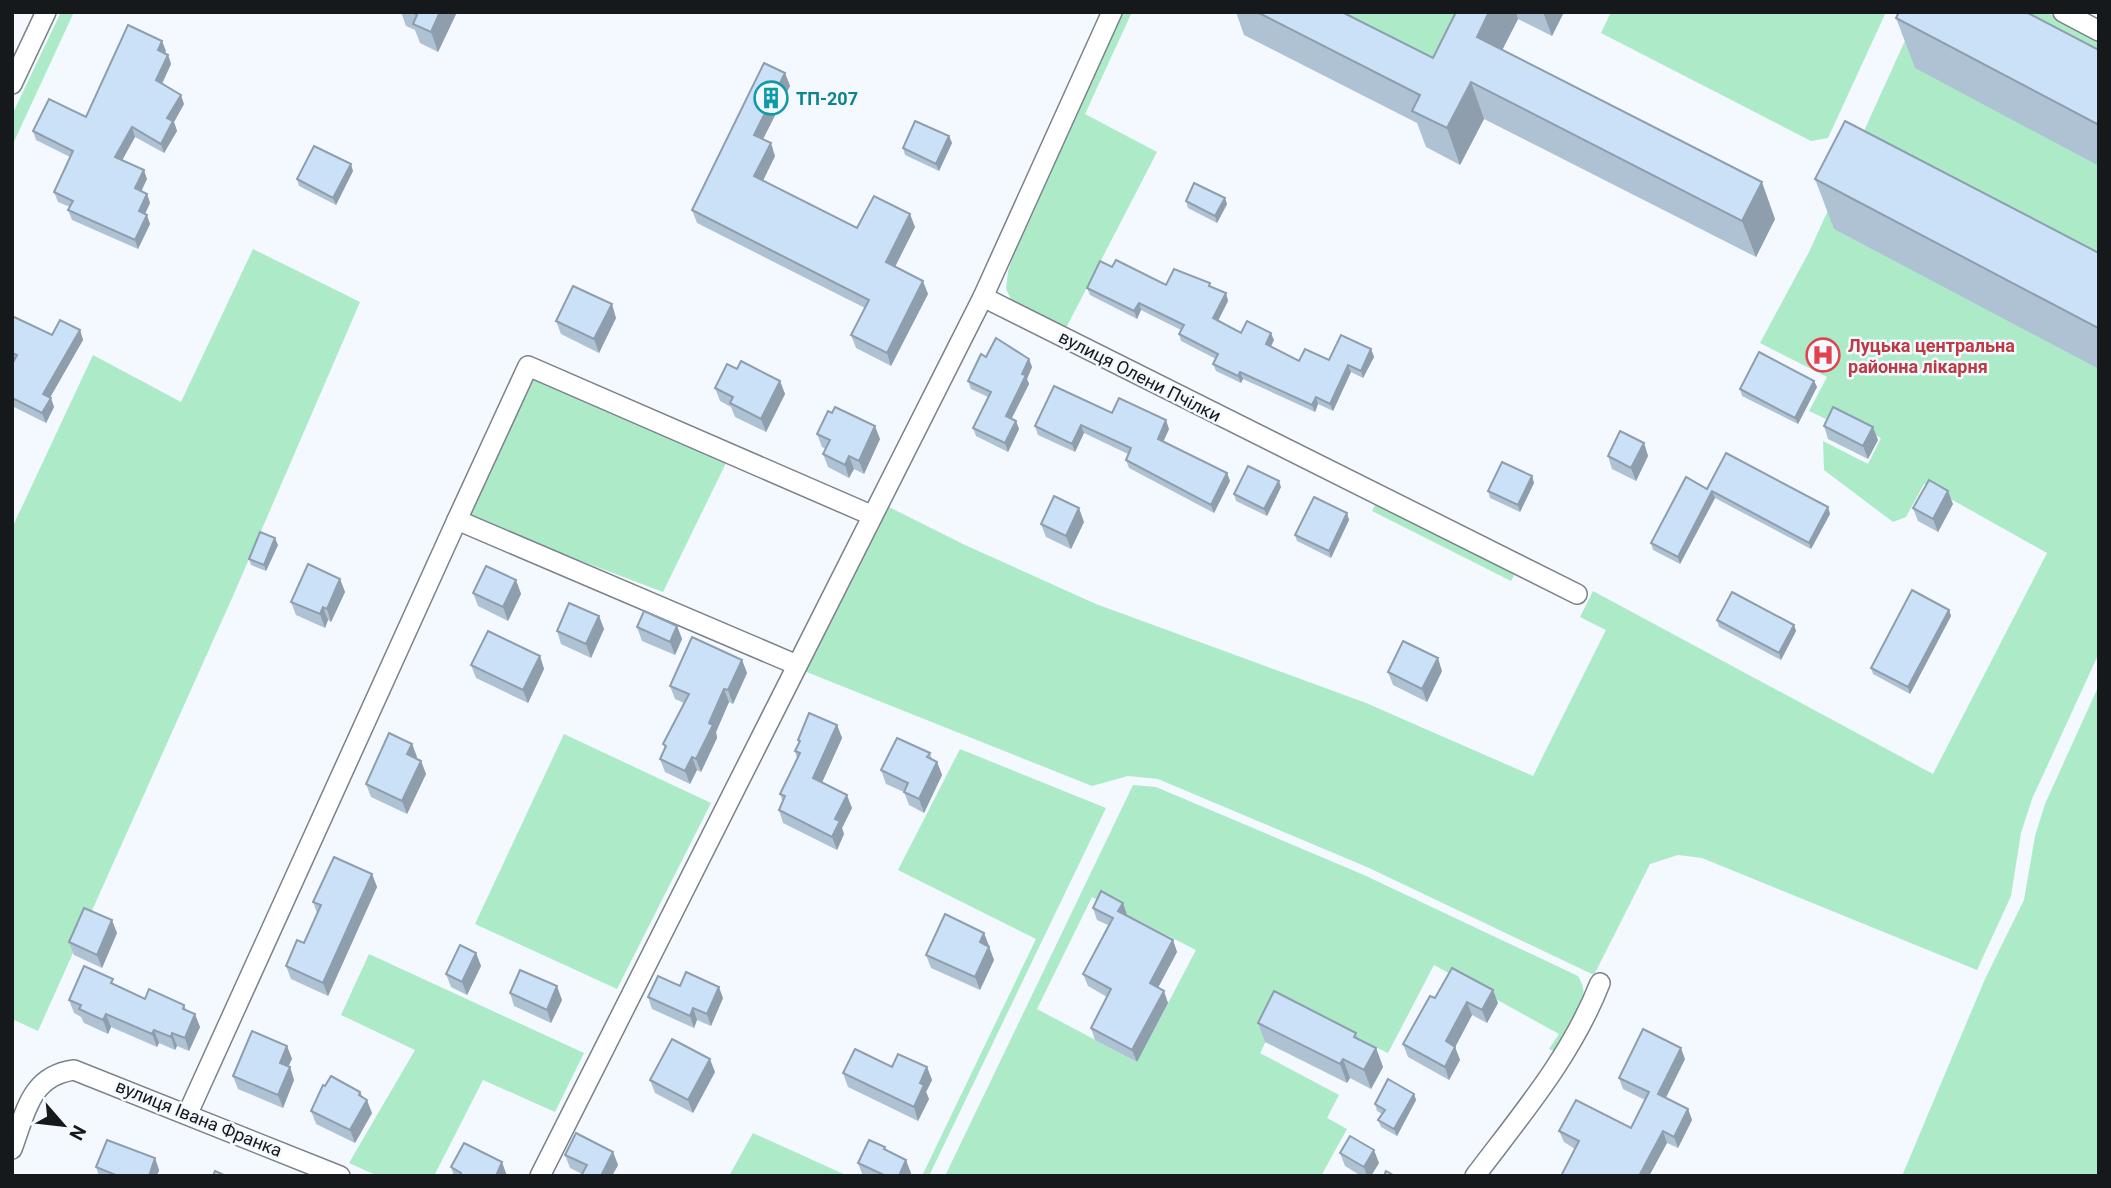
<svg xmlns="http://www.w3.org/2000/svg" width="2111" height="1188" font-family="Roboto,sans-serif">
<rect width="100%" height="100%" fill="#f3f9fe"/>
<g fill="#adebc8" fill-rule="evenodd">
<polygon points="61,12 74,12 12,146 12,115"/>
<polygon points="1119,12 1132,12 1085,114 1157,152 1065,330 1011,299 1006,289 1008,271 1033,202"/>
<polygon points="1329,12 1456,12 1460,23 1444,68"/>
<polygon points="1611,12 1886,12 1828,138 1811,141 1601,33"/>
<polygon points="1918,12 2046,12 2099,40 2099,653 2032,799 2021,833 2011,896 1977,970 1702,858 1678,855 1650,864 1594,975 1367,867 1158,779 1128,776 1092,786 804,671 885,505 965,545 1096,604 1366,703 1533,776 1606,630 1580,617 1593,591 1933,774 2047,553 1924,484 1906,517 1893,522 1824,470 1823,441 1868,464 1881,438 1836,415 1832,422 1809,411 1827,377 1760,343 1809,252"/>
<polygon points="253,249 360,302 233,596 38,1031 12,1019 12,528 93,355 181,402"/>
<polygon points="532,379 726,463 663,592 468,518"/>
<polygon points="1378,500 1517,570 1511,581 1372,511"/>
<polygon points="2099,685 2099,1176 1902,1176 1985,979 2024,900 2035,836 2045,804"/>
<polygon points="564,734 711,803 617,989 475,924"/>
<polygon points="960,749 1106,808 929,1176 922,1176 1036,939 898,870"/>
<path d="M1133,785L1156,787L1364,875L1578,976C1595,1002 1570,1029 1558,1053L1549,1049L1559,1034L1434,965L1388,1053L1367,1043L1363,1052L1281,1011L1260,1053L1339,1095L1327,1118L1347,1129L1321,1176H945ZM1092,897L1196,950L1137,1062L1037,1009Z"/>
<polygon points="369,954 584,1053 555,1112 483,1080 434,1176 378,1176 349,1163 415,1050 341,1015"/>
<polygon points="753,1133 848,1176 729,1176"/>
</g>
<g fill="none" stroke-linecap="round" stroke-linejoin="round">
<defs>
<g id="street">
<polyline points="2063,12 2099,31"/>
<polyline points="12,84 46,12"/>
<polyline points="983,297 1577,594"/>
<polyline points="457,520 528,366 871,515"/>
<polyline points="188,1113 457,520 797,665"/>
<path d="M12,1149C26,1112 30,1076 74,1070L340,1176"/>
<polyline points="540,1176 983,297 1112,12"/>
<path d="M1475,1176C1522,1114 1572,1055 1600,983"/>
</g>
</defs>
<use href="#street" stroke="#7a828a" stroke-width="22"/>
<use href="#street" stroke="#fff" stroke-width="19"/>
</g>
<g fill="#afc2d4">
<polygon points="401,12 457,12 438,52 420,43 415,30 406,26"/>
<polygon points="1236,12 1342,12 1433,58 1456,12 1564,12 1552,36 1518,19 1502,50 1775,219 1756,257 1484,119 1460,165 1426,147 1417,123 1244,35"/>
<polygon points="1896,18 2099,50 2099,166 1915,68"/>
<polygon points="166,51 165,53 168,55 171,64 162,84 184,104 174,122 177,131 164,153 135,137 122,160 147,179 141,191 147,194 150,203 145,214 150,224 138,249 72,220 68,210 70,207 58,202 54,192 70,157 36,140 33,131 86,117"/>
<polygon points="785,73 790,86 763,139 775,156 763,180 857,228 915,227 895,266 928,294 891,366 856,348 851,335 865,308 697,223 692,210"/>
<polygon points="949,136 952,143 939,171 905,155 903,148"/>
<polygon points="353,171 336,205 299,186 297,179"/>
<polygon points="1815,179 2099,253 2099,369 1834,229"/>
<polygon points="1186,201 1227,204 1217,223 1188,208"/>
<polygon points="1112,267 1166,285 1211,287 1226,293 1228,301 1218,320 1241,333 1274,340 1271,347 1299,361 1329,360 1371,349 1374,357 1363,378 1351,372 1333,411 1318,404 1315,412 1243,379 1241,383 1216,371 1213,364 1216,359 1181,341 1179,334 1181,330 1141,310 1137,319 1090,295 1087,288"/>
<polygon points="12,316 52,335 80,330 83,340 50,397 54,407 46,423 12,406 12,364 13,362 12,361"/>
<polygon points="616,318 599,353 561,334 556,321"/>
<polygon points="986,357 1029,359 1032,367 1027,379 1029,384 1011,418 1016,421 1019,429 1008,452 976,436 973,428 988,397 971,389 968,381"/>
<polygon points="737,369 780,381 785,394 766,432 735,417 731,407 720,401 715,388"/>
<polygon points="1814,381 1817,387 1798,424 1742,396 1740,389"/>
<polygon points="1112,413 1169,429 1163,441 1227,473 1230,481 1214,513 1129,468 1126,460 1128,454 1084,433 1075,452 1038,435 1035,426"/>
<polygon points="1824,426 1878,440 1868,459 1828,439"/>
<polygon points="817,434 880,439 864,474 854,469 849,478 828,467 823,454 826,449 822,447"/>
<polygon points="1644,443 1648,456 1636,481 1612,469 1608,456"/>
<polygon points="1532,476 1534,483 1520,512 1490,498 1488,491"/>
<polygon points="1281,487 1267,516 1236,501 1234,494"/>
<polygon points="1707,489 1828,507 1830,514 1811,549 1715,498 1680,564 1653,550 1651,543"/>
<polygon points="1953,504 1938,532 1918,521 1913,508"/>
<polygon points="1347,513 1349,520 1331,558 1297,541 1295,535"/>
<polygon points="1084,522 1071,549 1046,537 1041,524"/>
<polygon points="278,545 266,571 251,565 249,559"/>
<polygon points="340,579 345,592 331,622 328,620 325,628 296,615 291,602"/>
<polygon points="516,580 521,594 508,621 478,606 473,593"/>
<polygon points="1949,610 1951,616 1910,694 1873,674 1871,668"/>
<polygon points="599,616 604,629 591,658 561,644 557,631"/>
<polygon points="1717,620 1794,625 1796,631 1781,660 1719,627"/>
<polygon points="677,626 682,639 675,655 642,641 637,627"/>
<polygon points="540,656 544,669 528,703 476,678 471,665"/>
<polygon points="742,660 747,673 733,704 729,702 716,732 717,738 701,772 697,770 690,784 665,772 660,759 665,749 663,744 684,703 675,699 670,686"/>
<polygon points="1442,671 1427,702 1393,685 1388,672"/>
<polygon points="837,725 842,738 822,783 852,808 842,828 844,834 837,850 783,823 779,810 783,802 780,794 797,758 795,751 799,743 798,740"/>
<polygon points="412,744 417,757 416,759 421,761 426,774 407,814 371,797 366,784"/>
<polygon points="930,753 932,759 937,762 942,775 924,813 909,805 904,792 886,784 881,770"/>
<polygon points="372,874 377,887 328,996 291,979 286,966 304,943 317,913 313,902"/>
<polygon points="1123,903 1127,916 1173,940 1177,952 1158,988 1168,1003 1137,1062 1095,1040 1091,1028 1107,997 1088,986 1083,974 1108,925 1097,920 1093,908"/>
<polygon points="117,933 102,968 74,955 69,942"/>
<polygon points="984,933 994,960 980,990 931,968 926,955"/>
<polygon points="476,953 481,966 467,995 451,987 446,974"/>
<polygon points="115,985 145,999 184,1005 187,1011 200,1027 189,1051 177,1046 175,1050 159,1043 157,1047 111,1027 108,1034 84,1023 81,1017 74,1013 69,1000"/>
<polygon points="680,986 723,998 711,1026 697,1020 694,1028 652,1009 648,997"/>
<polygon points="510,993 562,1000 551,1023 514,1006"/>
<polygon points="1435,998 1498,1003 1487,1023 1472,1015 1455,1047 1460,1060 1449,1080 1408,1057 1403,1044"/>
<polygon points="1258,1023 1356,1033 1358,1039 1376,1048 1383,1067 1371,1089 1350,1078 1347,1083 1265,1042"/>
<polygon points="287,1046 292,1059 288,1066 290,1067 294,1080 283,1108 238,1089 233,1076"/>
<polygon points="1685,1059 1666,1098 1688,1109 1692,1120 1678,1148 1667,1143 1649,1176 1561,1176 1575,1149 1564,1142 1559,1131 1631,1128 1645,1100 1623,1089 1619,1078"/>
<polygon points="892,1067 927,1067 932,1080 926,1092 929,1099 918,1121 848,1087 843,1073"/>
<polygon points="715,1072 693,1113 655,1093 650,1080"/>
<polygon points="325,1086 360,1092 372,1113 355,1143 316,1124 311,1111"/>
<polygon points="1414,1094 1416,1100 1397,1136 1381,1127 1378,1120 1382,1114 1377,1111 1375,1104"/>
<polygon points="885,1147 886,1150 911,1173 910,1176 863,1176 858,1163"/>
<polygon points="613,1152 618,1165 612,1176 581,1176 582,1174 570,1168 565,1155"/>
<polygon points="1340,1153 1379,1163 1371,1176 1361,1176 1345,1166"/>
<polygon points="155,1158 159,1170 157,1176 99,1176 96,1167"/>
<polygon points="451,1167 507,1176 454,1176"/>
</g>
<g fill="#8e9ead">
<polygon points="440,12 457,12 438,52 431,32"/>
<polygon points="1489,12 1516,12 1518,19 1490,74 1477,37"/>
<polygon points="1543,12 1564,12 1552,36"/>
<polygon points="162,41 166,51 161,59 158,50"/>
<polygon points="168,55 171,64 159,90 156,80"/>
<polygon points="785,73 790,86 759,147 754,135"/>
<polygon points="1471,82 1484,119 1460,165 1447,128"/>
<polygon points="181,95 184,104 174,122 177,131 164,153 161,144 167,118"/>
<polygon points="132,127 135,137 119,166 115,157"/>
<polygon points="949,136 952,143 939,171 936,164"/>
<polygon points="771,143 775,156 759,189 754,176"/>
<polygon points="351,164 353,171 336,205 333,198"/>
<polygon points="144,170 147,179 138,198 135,188"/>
<polygon points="1762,182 1775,219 1756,257 1742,221"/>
<polygon points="147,194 150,203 142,220 139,211"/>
<polygon points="1225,198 1227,204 1217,223 1215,216"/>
<polygon points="910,214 915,227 891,275 886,262"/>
<polygon points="147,215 150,224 138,249 135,240"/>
<polygon points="923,281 928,294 891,366 887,353"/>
<polygon points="1226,293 1228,301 1216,325 1213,318"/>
<polygon points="1139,303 1141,310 1137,319 1134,311"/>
<polygon points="612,304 616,318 599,353 594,339"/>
<polygon points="80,330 83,340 47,403 43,394"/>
<polygon points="1271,333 1274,340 1268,351 1266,344"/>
<polygon points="1371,349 1374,357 1363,378 1361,371"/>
<polygon points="1029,359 1032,367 1027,379 1029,384 1009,424 1006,416 1022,374"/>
<polygon points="1348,365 1351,372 1333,411 1330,404"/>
<polygon points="1240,372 1243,379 1241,383 1238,376"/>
<polygon points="780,381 785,394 766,432 761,419"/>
<polygon points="1814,381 1817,387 1798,424 1795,418"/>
<polygon points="1316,397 1318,404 1315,412 1312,405"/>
<polygon points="51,398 54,407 46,423 42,413"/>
<polygon points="1166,420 1169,429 1161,447 1158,439"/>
<polygon points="1016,421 1019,429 1008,452 1005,443"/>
<polygon points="1081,425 1084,433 1075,452 1072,444"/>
<polygon points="875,426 880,439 864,474 859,461"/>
<polygon points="1873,427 1878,440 1868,459 1863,446"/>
<polygon points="1644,443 1648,456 1636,481 1631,468"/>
<polygon points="849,456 854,469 849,478 845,465"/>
<polygon points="1227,473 1230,481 1214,513 1211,505"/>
<polygon points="1532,476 1534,483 1520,512 1518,505"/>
<polygon points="1279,481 1281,487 1267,516 1264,509"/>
<polygon points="1712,491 1715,498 1680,564 1678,557"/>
<polygon points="1948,491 1953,504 1938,532 1933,519"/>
<polygon points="1828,507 1830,514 1811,549 1809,543"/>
<polygon points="1079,508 1084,522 1071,549 1066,536"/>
<polygon points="1347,513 1349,520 1331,558 1329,551"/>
<polygon points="275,538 278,545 266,571 264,565"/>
<polygon points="340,579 345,592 331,622 327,609"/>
<polygon points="516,580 521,594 508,621 503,607"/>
<polygon points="323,607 328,620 325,628 320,614"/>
<polygon points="1949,610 1951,616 1910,694 1908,687"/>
<polygon points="599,616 604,629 591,658 586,644"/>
<polygon points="1794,625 1796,631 1781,660 1779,653"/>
<polygon points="677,626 682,639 675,655 670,642"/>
<polygon points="540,656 544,669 528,703 523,690"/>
<polygon points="1438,658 1442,671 1427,702 1422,689"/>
<polygon points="742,660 747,673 733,704 728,690"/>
<polygon points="724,689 729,702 716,732 717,738 701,772 696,759 709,723"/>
<polygon points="837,725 842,738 818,791 813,778"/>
<polygon points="412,744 417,757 411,767 407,754"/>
<polygon points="692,757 697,770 690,784 685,771"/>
<polygon points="421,761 426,774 407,814 402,801"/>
<polygon points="937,762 942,775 924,813 919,799"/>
<polygon points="847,795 852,808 842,828 844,834 837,850 832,837 835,819"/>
<polygon points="372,874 377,887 328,996 323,983"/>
<polygon points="1123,903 1127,915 1123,923 1118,911"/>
<polygon points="112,920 117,933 102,968 97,955"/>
<polygon points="984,933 989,946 985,956 980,942"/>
<polygon points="1173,940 1177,952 1154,995 1150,983"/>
<polygon points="989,947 994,960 980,990 975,977"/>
<polygon points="476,953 481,966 467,995 462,982"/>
<polygon points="557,986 562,1000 551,1023 547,1010"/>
<polygon points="719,987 723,998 711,1026 707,1014"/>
<polygon points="1493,990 1498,1003 1487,1023 1482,1010"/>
<polygon points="1164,991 1168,1003 1137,1062 1132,1050"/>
<polygon points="1467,1002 1472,1015 1451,1055 1446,1041"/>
<polygon points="693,1008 697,1020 694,1028 690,1016"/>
<polygon points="106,1014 111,1027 108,1034 103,1020"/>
<polygon points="195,1014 200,1027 189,1051 185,1038"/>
<polygon points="154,1030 159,1043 157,1047 152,1034"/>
<polygon points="172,1033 177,1046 175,1050 171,1037"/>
<polygon points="287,1046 292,1059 284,1076 280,1063"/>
<polygon points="1455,1047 1460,1060 1449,1080 1445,1067"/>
<polygon points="1376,1048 1383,1067 1371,1089 1364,1070"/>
<polygon points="1681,1048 1685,1059 1662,1105 1658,1094"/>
<polygon points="710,1059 715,1072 693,1113 688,1100"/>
<polygon points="1343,1059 1350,1078 1347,1083 1340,1064"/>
<polygon points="290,1067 294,1080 283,1108 278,1095"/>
<polygon points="927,1067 932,1080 926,1092 929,1099 918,1121 914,1107 920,1083"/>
<polygon points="360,1092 364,1105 367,1100 372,1113 355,1143 350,1130"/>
<polygon points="1414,1094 1416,1100 1397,1136 1394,1129"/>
<polygon points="1688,1109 1692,1120 1678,1148 1674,1137"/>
<polygon points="1663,1131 1667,1143 1649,1176 1639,1176"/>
<polygon points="1374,1150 1379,1163 1371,1176 1367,1176 1364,1167"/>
<polygon points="613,1152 618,1165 612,1176 601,1176"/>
<polygon points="155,1158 159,1170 157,1176 149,1176"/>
<polygon points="906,1160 911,1173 910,1176 899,1176"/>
<polygon points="502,1162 507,1176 496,1176"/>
</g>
<g fill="#cbe1f7" stroke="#8e9ead" stroke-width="2">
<polygon points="412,12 440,12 431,32 413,24 417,15"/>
<polygon points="1257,12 1342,12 1433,58 1456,12 1489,12 1477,37 1762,182 1742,221 1471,82 1447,128 1412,111 1420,95"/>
<polygon points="1899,12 2026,12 2099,50 2099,125 1896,18"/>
<polygon points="128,25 162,41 158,50 168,55 156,80 181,95 167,118 173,121 161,144 132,127 115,157 144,170 135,188 147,194 139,211 147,215 135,240 68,210 73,201 54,192 73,151 33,131 49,99 86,117"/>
<polygon points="764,63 785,73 754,135 771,143 754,176 857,228 874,196 910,214 886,262 923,281 887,353 851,335 869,300 692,210"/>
<polygon points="915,121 949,136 936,164 903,148"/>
<polygon points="1845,121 2099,253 2099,326 2098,328 1815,179"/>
<polygon points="314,146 351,164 333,198 297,179"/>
<polygon points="1194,183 1225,198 1215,216 1186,201"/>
<polygon points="1116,260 1166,285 1174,269 1210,283 1209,286 1226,293 1213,318 1241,333 1247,321 1271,333 1266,344 1299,361 1305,349 1329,360 1341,335 1371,349 1361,371 1348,365 1330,404 1316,397 1312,405 1240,372 1238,376 1213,364 1218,354 1179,334 1184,325 1139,303 1134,311 1087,288 1100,261 1112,267"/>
<polygon points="573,286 612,304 594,339 556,321"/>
<polygon points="12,316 52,335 60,320 80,330 43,394 51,398 42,413 12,398 12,364 17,355 12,353"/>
<polygon points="996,338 1029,359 1022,374 1026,375 1006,416 1016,421 1005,443 973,428 991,392 968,381 981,354 986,357"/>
<polygon points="1759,352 1814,381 1795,418 1740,389"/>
<polygon points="741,361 780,381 761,419 730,403 733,397 715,388 727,364 737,369"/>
<polygon points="1054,386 1112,413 1119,398 1166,420 1158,439 1227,473 1211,505 1126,460 1131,448 1081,425 1072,444 1035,426"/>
<polygon points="835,407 875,426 859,461 849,456 845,465 823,454 830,440 817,434 828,411 832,413"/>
<polygon points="1833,407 1873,427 1863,446 1824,426"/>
<polygon points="1620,431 1644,443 1631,468 1608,456"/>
<polygon points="1726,453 1828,507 1809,543 1712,491 1678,557 1651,543 1686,477 1707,489"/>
<polygon points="1502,462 1532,476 1518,505 1488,491"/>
<polygon points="1248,466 1279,481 1264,509 1234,494"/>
<polygon points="1929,480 1948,491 1933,519 1913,508"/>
<polygon points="1054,496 1079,508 1066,536 1041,524"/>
<polygon points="1314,497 1347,513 1329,551 1295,535"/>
<polygon points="260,532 275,538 264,565 249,559"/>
<polygon points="308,564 340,579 327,609 323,607 320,614 291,602"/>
<polygon points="486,566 516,580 503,607 473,593"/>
<polygon points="1912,590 1949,610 1908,687 1871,668"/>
<polygon points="1732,592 1794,625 1779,653 1717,620"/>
<polygon points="569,603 599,616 586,644 557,631"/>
<polygon points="644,611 677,626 670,642 637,627"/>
<polygon points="488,631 540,656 523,690 471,665"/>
<polygon points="692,637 742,660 728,690 724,689 709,723 713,725 696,759 692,757 685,771 660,759 666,746 663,744 689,694 670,686"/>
<polygon points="1403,641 1438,658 1422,689 1388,672"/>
<polygon points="809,713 837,725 813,778 847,795 835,819 840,821 832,837 779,810 785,796 780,794 800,753 795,751 800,741 798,740"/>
<polygon points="389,733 412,744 407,754 421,761 402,801 366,784"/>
<polygon points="897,738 930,753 927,757 937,762 919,799 904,792 908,783 881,770"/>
<polygon points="334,857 372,874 323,983 286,966 297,940 304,943 321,905 313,902"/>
<polygon points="1101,891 1123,903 1118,911 1173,940 1150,983 1164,991 1132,1050 1091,1028 1111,989 1083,974 1113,918 1093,908"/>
<polygon points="84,908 112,920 97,955 69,942"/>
<polygon points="945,914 984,933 980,942 989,947 975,977 926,955"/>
<polygon points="460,945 476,953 462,982 446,974"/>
<polygon points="84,966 113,979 111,983 145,999 149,989 184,1005 183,1009 195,1014 185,1038 172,1033 171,1037 154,1030 152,1034 106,1014 103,1020 79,1009 81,1005 69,1000"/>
<polygon points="1452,968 1493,990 1482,1010 1467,1002 1446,1041 1455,1047 1445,1067 1403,1044 1430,996 1435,998"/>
<polygon points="520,970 557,986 547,1010 510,993"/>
<polygon points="686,972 719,987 707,1014 693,1008 690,1016 648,997 658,976 680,986"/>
<polygon points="1274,991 1356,1033 1354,1037 1376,1048 1364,1070 1343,1059 1340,1064 1258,1023"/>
<polygon points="1643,1029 1681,1048 1658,1094 1688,1109 1674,1137 1663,1131 1639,1176 1561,1176 1579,1141 1559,1131 1576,1100 1631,1128 1649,1092 1619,1078"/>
<polygon points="252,1031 287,1046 280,1063 290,1067 278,1095 233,1076"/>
<polygon points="672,1039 710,1059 688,1100 650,1080"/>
<polygon points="855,1049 892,1067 898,1054 927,1067 920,1083 924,1085 914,1107 843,1073"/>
<polygon points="331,1076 360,1092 359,1095 367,1100 350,1130 311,1111 323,1085 325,1086"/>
<polygon points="1388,1079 1414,1094 1394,1129 1378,1120 1385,1110 1375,1104"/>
<polygon points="576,1133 613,1152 601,1176 581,1176 587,1165 565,1155"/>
<polygon points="1350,1136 1374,1150 1364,1167 1340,1153"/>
<polygon points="107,1140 155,1158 149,1176 131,1175 130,1176 118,1176 96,1167"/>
<polygon points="869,1140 885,1147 884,1149 906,1160 899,1176 886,1176 858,1163"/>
<polygon points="464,1143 502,1162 496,1176 460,1176 461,1173 451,1167"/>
<polygon points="215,1171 226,1176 213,1176"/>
<polygon points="1386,1171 1395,1176 1384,1176"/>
</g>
<defs>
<symbol id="building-ring" viewBox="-11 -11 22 22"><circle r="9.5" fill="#f3f9fe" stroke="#0f9aa8" stroke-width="1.5"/><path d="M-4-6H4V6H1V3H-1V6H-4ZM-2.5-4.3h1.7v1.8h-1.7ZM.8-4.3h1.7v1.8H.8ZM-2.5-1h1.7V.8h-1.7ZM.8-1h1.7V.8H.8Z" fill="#0f9aa8"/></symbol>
<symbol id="hospital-ring" viewBox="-11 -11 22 22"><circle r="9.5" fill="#f3f9fe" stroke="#e0444e" stroke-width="1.5"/><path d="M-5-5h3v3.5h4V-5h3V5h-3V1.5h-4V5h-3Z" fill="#e0444e"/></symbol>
</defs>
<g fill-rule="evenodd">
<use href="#building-ring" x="752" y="79" width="38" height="38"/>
<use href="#hospital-ring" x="1804" y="336" width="38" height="38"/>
</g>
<g text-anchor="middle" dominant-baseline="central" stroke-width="5" stroke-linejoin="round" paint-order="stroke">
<g font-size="18" font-weight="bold" fill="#0d838f" stroke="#f3f9fe" text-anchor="start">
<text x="796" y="98">ТП-207</text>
</g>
<g font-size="18" font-weight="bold" fill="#be3a42" stroke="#f3f9fe" text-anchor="start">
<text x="1848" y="345">Луцька центральна<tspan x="1848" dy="21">районна лікарня</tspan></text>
</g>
<g font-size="18" fill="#16191c" stroke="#f3f9fe">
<text transform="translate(1140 376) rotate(27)">вулиця Олени Пчілки</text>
<text transform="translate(199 1118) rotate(22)">вулиця Івана Франка</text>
</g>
</g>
<rect width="2111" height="1188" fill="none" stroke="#16191c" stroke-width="28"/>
<g transform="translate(63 1125) rotate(118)" stroke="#f3f9fe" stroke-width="5" paint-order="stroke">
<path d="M0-5L12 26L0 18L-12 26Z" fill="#16191c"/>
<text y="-10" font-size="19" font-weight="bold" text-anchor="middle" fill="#16191c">N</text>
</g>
</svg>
